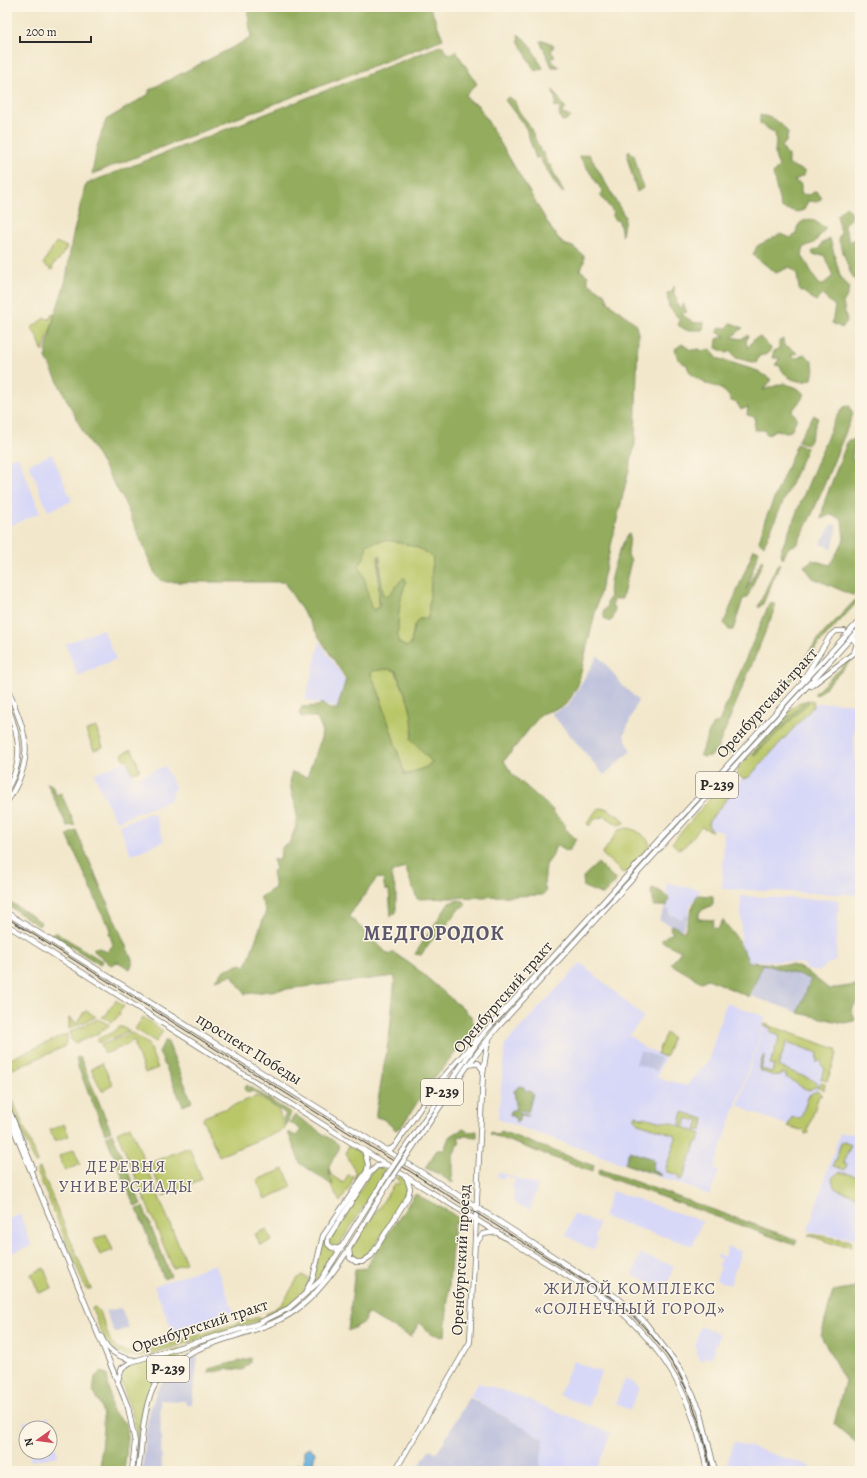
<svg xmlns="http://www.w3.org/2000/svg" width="867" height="1478" font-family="Alegreya,serif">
<rect width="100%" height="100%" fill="#fcf5e5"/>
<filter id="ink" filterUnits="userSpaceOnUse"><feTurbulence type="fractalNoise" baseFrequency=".025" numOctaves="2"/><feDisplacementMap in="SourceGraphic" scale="8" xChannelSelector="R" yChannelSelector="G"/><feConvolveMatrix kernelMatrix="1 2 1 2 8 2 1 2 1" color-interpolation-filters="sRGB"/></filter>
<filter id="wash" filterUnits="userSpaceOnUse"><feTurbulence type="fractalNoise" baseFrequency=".012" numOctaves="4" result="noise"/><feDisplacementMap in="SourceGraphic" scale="16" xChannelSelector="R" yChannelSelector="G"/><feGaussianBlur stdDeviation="0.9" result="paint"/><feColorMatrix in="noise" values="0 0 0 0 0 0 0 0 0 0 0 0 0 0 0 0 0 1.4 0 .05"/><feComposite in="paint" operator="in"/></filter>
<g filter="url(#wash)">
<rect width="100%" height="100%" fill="#f2e7cb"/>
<g fill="#d7d7f8">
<polygon points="52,454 72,501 48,511 29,464"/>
<polygon points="18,456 40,513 7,527 7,460"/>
<polygon points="103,629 116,659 78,676 65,644"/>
<polygon points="320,642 345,680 337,708 305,700"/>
<polygon points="821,703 855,703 854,741 860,807 860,895 722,889 724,833 709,828 709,821 742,779 749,777 814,704"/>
<polygon points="125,761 130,766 135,778 165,766 175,787 170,800 118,821 113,816 94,774"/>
<polygon points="150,813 155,815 164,841 131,855 119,825"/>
<polygon points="664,882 701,890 698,893 688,910 689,915 685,914 682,920 669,913 670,910 665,908 669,897 666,893 667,885"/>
<polygon points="741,896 839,900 836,961 827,964 820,971 813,971 807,969 804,964 784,961 754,961 753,964 741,963"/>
<polygon points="581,963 644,1017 629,1035 644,1048 665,1056 657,1077 669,1082 671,1081 686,1086 708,1062 726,1003 766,1017 714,1169 719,1171 710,1195 498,1119 505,1044"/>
<polygon points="764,1025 831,1053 804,1131 751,1112 738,1105"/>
<polygon points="840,1133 860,1134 860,1239 814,1233 808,1230"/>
<polygon points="499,1172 538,1185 530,1210 516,1205 517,1203 513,1202 514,1188 510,1185 514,1184 515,1179 505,1176 504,1179 497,1177"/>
<polygon points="612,1191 702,1221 693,1246 603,1217"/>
<polygon points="20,1214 32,1246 7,1254 7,1220"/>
<polygon points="573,1214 599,1223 595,1237 598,1239 594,1249 588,1248 566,1235"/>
<polygon points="728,1247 741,1251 730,1285 716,1280 721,1267 718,1266 721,1259 717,1258 718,1255 724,1257"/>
<polygon points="640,1254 674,1266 664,1294 657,1292 658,1289 646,1280 632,1276"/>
<polygon points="215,1264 235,1314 173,1332 154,1286"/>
<polygon points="700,1326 720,1334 711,1359 704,1357 703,1362 699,1358 695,1347"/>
<polygon points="573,1361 601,1372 588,1407 559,1395"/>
<polygon points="625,1379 635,1383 639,1388 630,1410 615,1404"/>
<polygon points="478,1383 503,1390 611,1433 596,1471 539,1471 543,1439 470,1396"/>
<polygon points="49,1417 58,1456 31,1461 29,1452 50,1452 50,1428 26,1428 26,1438 23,1422"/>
<polygon points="734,1442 810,1466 809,1471 725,1471"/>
</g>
<g fill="#bfc2dd">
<polygon points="832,524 837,526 836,530 837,530 832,549 820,544"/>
<polygon points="598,655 624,687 638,700 624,735 631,751 604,775 551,713 568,706"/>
<polygon points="665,908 670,910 669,914 682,919 685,914 689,915 682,930 659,920"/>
<polygon points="763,963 811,980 799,1013 751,996"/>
<polygon points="640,1051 661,1058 657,1071 636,1064"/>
<polygon points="121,1308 129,1328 115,1333 105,1311"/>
<polygon points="189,1356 198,1357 192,1404 186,1404 185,1401 160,1400 162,1471 142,1471 148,1417 157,1389 173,1369"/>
<polygon points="469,1397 544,1439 539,1471 416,1471 430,1449 437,1453"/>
</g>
<g fill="#bac769" stroke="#72794a">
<polygon points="56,242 67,247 58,261 54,263 52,270 43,264"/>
<path d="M52,313L55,314C52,327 46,341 43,352L37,336L31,328L44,318L50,319Z"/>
<path d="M384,540C400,542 422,546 433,558L428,619H419L414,626L411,644L406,647L398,642C397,624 399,598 406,582L403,578L389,595L384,598L378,557L379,607L374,610L371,609L358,565L363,558L366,544Z"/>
<path d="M388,669L395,670C404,692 417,715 411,739L432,762L426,767L405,775L379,693L371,674V671Z"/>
<polygon points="809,700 813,701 814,706 749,777 744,779 739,776 737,772 740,766 792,708 799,703"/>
<polygon points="96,727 103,747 94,750 86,731"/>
<polygon points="132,749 140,770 132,773 127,759 124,760 122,754"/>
<polygon points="730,779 736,780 737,786 709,821 708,825 712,831 701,827 685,846 678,849 672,843 724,782"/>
<polygon points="598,808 608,809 624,820 625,823 618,825 605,816 595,819 589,826 587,823"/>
<path d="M627,828C635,828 650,838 650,846L629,871L623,873L602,854L619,830Z"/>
<polygon points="116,1000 124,1007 119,1012 120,1014 113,1022 102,1017 106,1015"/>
<polygon points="87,1011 96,1017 69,1029 69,1018 77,1023 84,1012"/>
<polygon points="143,1017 163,1031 156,1042 135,1029"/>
<polygon points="98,1019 110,1025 97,1034 76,1043 71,1040 70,1032"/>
<path d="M765,1024L836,1049L837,1054L827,1081L821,1079L825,1068L821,1065L822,1062L819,1060L817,1063L818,1053L787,1042L778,1066L817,1082L816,1085L819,1087L821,1082L825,1084L824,1090L815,1087L809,1090C799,1087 795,1081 785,1077L786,1074L782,1073L781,1076L771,1075L759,1070L763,1056L765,1055L761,1069L772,1072L774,1065L770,1064L780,1036L770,1032L771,1028L763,1026Z"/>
<polygon points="119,1027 122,1027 130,1031 99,1043 97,1039 111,1033"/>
<polygon points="132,1033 148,1044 158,1068 145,1073 134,1045 136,1044 135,1041 131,1041 129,1044 105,1054 101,1045"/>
<polygon points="666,1033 672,1038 666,1057 657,1054"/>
<polygon points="67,1034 67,1041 64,1047 13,1069 8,1060"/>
<polygon points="102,1063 113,1085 102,1091 91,1069"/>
<polygon points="816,1091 823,1095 819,1096 808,1129 809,1133 805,1134 804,1131 788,1126 792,1117 798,1118 801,1117 809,1095"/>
<polygon points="257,1096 278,1109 285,1129 219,1156 203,1120 204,1117"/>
<polygon points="7,1097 13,1100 38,1162 35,1163"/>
<polygon points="683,1112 704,1119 702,1130 696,1130 699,1120 695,1119 694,1121 687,1118 684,1126 680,1124"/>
<polygon points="636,1115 644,1119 644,1117 658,1121 670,1122 701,1134 698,1142 696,1142 682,1180 679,1180 679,1176 665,1171 676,1138 675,1135 638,1123 635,1119"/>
<polygon points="64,1124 69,1136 54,1141 50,1130"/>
<polygon points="130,1126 186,1263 173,1268 117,1132"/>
<polygon points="844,1142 851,1145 843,1163 847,1164 845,1170 833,1166 835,1160 837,1160 836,1158 841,1143"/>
<path d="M348,1146C370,1157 367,1163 355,1182V1171L346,1153Z"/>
<polygon points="189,1147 202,1179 163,1196 150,1163"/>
<polygon points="74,1149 80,1164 65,1171 59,1156"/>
<polygon points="40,1168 91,1289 86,1289 39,1176 37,1170"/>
<polygon points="329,1168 331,1175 343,1183 348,1175 353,1176 351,1185 340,1202 331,1185 333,1181 329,1178"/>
<polygon points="376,1168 388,1169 381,1174 383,1176 340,1244 336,1247 330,1244 329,1240 372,1171"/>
<polygon points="284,1169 292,1187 265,1199 257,1180"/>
<polygon points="839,1172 860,1177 860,1197 838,1190 834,1187 832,1178"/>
<path d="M399,1176C408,1181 408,1188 406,1197L368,1256C363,1261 359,1261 353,1258L351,1250L395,1183L398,1185L399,1182L397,1179Z"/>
<polygon points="267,1229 272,1241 260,1245 255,1234"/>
<path d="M329,1231C325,1241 323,1249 337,1252L310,1289L323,1241Z"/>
<polygon points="106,1234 113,1250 100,1255 93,1240"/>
<polygon points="809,1234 852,1241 851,1246 834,1244 808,1235"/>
<polygon points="44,1268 52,1288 39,1293 31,1274"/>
<path d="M303,1276L308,1278L309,1282C301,1299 284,1308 267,1317L266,1314L282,1304L298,1278Z"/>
<path d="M95,1307C112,1323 100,1357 141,1352L259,1317L261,1320L144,1356C108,1361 103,1336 92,1308Z"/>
<path d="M262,1325V1326C215,1341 159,1349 144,1404C138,1426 139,1449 136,1471H134L137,1441L136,1426L121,1380C121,1371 126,1367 134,1363Z"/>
</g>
<g fill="#93ac5d" stroke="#5f6c44" fill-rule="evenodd">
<polygon points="247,7 430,7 443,39 92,174 97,146 106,120 149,94 149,90 251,38"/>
<polygon points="518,34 528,42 543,68 535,71 519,42"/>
<polygon points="540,41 546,41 554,46 551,51 555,57 551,58 553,63 559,67 552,67"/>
<path d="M440,46H443L448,54L456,51L477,84L466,95L469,101L478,105L552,230L563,244L573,247L584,256V263L580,270L588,276V283L606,295L608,302L635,323L638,333L635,444L578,685L570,699L564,706L541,714L504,761L513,775L553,810V812L565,825V828L576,839L568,852L556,845L552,857L546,865L544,885L546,891L543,895L417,899L405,867L391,873L396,892V913L391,916L389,890H385L383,879L377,878L349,916L389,955L393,952L416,968L471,1016L475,1027L442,1070L433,1078L402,1126L396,1130L383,1119L376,1117V1112L390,1031L395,976L245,994L232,975L216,980L224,970L241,964L246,966L266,911L260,897L275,888L272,872L276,869L273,859L279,861C281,856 280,850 284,845H288C292,836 297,828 297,818C297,803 286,786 292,772L307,777L321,738L322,729L316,717H301L299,713L302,707L318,706L321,703L329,709H337L346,679L284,582H167L160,580L156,576L123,499L82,430L46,358V351L55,314L66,280L72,239L85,187L88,183ZM384,540C400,542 422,546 433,558L428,619H419L414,626L411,644L406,647L398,642C397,624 399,598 406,582L405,578H403L389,595L384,597L382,592L380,556L379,555V607L374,610L371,608L365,580L359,565L364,558L367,544ZM388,669L396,671C404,692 417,715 411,739L432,762L426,767L405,775L379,693L371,674L372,671Z"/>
<polygon points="553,90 566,109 562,111 563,114 571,117 568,120 562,121 559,114 560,108 554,106 556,103"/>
<path d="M508,97L515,101C517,111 522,115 528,123C533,131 535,141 540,149L539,150L544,154L547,164L550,165L564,193L559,190L538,156L536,159L526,128L505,100Z"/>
<path d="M760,115C773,117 781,122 788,133L786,142L781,146L788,155V164L804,171V175L794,181L801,184V194L809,195L816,191L822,198L817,202L808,201L804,210L798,212L781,208L773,174L779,166C771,151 778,148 775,133L760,124Z"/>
<polygon points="629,151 634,155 643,188 637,192 627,157"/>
<polygon points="589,154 625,217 622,236 619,221 615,220 612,215 614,213 600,195 603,192 579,156"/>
<polygon points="846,206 850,210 851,219 844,225 850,242 858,237 860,229 860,281 857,283 850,272 838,238 841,233 837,215"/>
<path d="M811,219L826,228L814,243L804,247L802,256C810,266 812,277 821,286L833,276L824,255H813L812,251L819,249L822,243L830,239L841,279L849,286L848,294L843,303L847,321L842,328L832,323L835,306L822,295L816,301L799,289L797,274L790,267L776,273L753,255L757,246L781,234L791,238L796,234C797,223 801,221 811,219Z"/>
<polygon points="674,286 674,294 677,299 676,303 680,309 683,303 687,312 681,314 695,323 704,322 703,330 686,330 678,325 680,320 669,307 667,293 672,292"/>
<polygon points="731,323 743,328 732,337 741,339 748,335 746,342 748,348 754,339 760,337 771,348 768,354 759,356 756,363 736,358 731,351 727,353 716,348 717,339 725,336 717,332 720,327 727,328"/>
<path d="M783,339L784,346L789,347L797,353L791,355V357L798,358L804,354C815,361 815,368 812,379C800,385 785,379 780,366L775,365L780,358H772L774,351L779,348V340Z"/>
<path d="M682,344L691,350L700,349V351L711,349L717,358L758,371L772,380L763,390L784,383L799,389L805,395L792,411L797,418L791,431L787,432L775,430L767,435L764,430H754L755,417L747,415L748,407L741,410L737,403L731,401C728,391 716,385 705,384L704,381C697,380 688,373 687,365C679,362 677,357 675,349Z"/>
<polygon points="849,405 853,414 813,512 797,544 788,548 783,559 780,553 834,421 844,407"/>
<polygon points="814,415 818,418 808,445 798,441"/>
<polygon points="848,440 855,440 852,459 860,463 860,593 852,595 813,578 804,566 812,560 830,565 844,540 842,519 830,515 821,519 825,500"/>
<polygon points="797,444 807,448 764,545 759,542 765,520"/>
<path d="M628,534L630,535L628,555L631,561L622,599H615L612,605L615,609L613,619L609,622L604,618V610L607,607V602L610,597C606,582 620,547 628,534Z"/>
<polygon points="754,549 759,551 746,590 761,561 763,561 747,598 743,599 733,630 729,630 724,623"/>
<polygon points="780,564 763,604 759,608 758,607 777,565"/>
<polygon points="858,597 860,598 859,600 816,647 777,699 773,699 730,754 726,755 767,703 782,689 820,637"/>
<polygon points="770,602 774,603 775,608 716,752 711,756 703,757 700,755 712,725 719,722"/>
<polygon points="860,648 860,652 819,694 815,695 815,693 856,654"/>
<polygon points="806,700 809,702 756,754 753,755 753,753"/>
<polygon points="47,783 52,785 56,795 61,793 75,825 67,826"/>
<polygon points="76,830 133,962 130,969 118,962 111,965 94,951 94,948 99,948 107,952 113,945 109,933 111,930 108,922 106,922 67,835"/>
<polygon points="598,863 615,879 615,883 603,895 584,887 583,877"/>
<polygon points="652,888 660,891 669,898 667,906 653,906 653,898 651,893"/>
<polygon points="697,895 713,896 713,905 700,911 698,919 714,920 712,927 718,929 723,920 738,940 749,962 792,965 805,970 829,989 856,985 860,978 860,999 851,1009 855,1019 854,1021 844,1023 798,1013 811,979 763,964 749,997 708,979 701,982 671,964 681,951 661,941 665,937 673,933 670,930 672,925 684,932"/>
<polygon points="7,900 41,922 39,926 7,905"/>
<polygon points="457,900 464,901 466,905 460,908 440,933 430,942 421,955 415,954 449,903"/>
<polygon points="55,932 102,961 100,965 51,934"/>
<polygon points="167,1040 192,1102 183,1106 159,1052 164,1042"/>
<polygon points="80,1057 111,1131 105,1133 78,1067 76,1058"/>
<polygon points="247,1085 291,1113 286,1126 283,1119 286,1114 253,1091 247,1092 244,1089"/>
<polygon points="519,1086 524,1087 525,1091 530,1091 533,1094 528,1112 521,1110 519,1112 529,1116 521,1115 519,1121 516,1122 515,1117 510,1115 511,1110 515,1110 516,1104 514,1091"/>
<path d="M295,1115L338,1144C341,1154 331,1158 329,1167C329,1170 330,1174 330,1177L333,1181L332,1185L300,1163L288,1132L296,1136L301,1130L290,1122Z"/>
<polygon points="463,1129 469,1132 477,1131 477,1137 465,1136 458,1137 460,1142 453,1155 453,1176 450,1178 454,1181 452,1183 439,1174 425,1168 437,1150 444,1150 449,1137"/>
<polygon points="501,1131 594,1166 592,1172 490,1134 491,1132 499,1135"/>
<polygon points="112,1133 141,1204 135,1207 106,1136"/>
<polygon points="629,1151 653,1159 654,1162 652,1170 660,1174 661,1176 625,1164"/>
<polygon points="600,1169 797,1240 795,1245 598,1174"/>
<polygon points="415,1194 448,1211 467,1224 454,1223 445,1336 431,1334 419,1323 411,1337 367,1313 365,1322 348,1331 355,1269 365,1268"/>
<polygon points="143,1207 171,1276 164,1279 137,1209"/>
<polygon points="860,1286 860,1446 834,1424 845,1381 821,1336 833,1291"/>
<polygon points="251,1358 250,1363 243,1370 229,1369 213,1372 212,1371 208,1373 209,1369 212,1368"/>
<path d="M100,1372L107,1374L112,1412L125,1423L128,1437L124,1471H102C96,1444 113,1417 93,1392L95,1377Z"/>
</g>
<polygon fill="#64afdc" stroke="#486d84" points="309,1447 315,1452 312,1470 307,1471 304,1469 302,1471 292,1471 294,1466 297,1464 304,1465 304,1450"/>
</g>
<g filter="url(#ink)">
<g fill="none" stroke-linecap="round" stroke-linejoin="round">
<defs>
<g id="major">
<polyline points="803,680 830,636 836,631 844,631"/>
<polyline points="811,686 854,653 857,644 853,639"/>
<path d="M7,687C26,735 37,755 7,802"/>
<path d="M7,705C19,735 25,760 7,789"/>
<polyline points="7,913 472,1204 619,1299 644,1321 680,1368 700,1410 715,1471"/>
<path d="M7,925L387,1165L610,1302C667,1350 693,1398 707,1471"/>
<polyline points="468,1065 478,1063 483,1070"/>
<polyline points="7,1105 33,1168"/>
<polyline points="7,1113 128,1407 135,1442 132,1471"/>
<polyline points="386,1150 391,1149 395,1146 432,1090 477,1039"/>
<polyline points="403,1151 483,1034 860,620"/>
<polyline points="408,1154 468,1065 497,1028 860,628"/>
<polyline points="476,1243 483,1234 497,1232"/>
<polyline points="343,1246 337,1249 331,1247 328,1244 328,1238 370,1173 377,1166 387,1165"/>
<polyline points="349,1249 350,1258 356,1262 362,1262 371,1256 408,1197 410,1188 406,1176"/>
<polyline points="306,1291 313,1278 323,1236 367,1171 368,1164 364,1150"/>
<path d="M101,1336C107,1351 119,1358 134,1360"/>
<polyline points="118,1380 122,1368 131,1362 257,1324 289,1308 321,1280 385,1178"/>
<path d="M138,1471C143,1446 141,1421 150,1396C170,1336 251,1343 296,1310C335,1282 364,1222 390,1181"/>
<polyline points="395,1471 470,1342 483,1074 487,1046 489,1040"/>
</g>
</defs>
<use href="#major" stroke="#716d63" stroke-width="6"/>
<use href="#major" stroke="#fff" stroke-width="4.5"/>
<path stroke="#2b2b2b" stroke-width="1" d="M7,918L613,1299C674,1348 696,1396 711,1471"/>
<defs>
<g id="major-bridge">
<polyline points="385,1178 403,1151"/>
<polyline points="390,1181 408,1154"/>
</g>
</defs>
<use href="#major-bridge" stroke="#716d63" stroke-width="6" stroke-linecap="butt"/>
<use href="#major-bridge" stroke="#fff" stroke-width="4.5"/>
</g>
</g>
<g text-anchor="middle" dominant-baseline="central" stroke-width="3" stroke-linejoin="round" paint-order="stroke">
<g fill="#fcf5e5" stroke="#6a6863" stroke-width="1">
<rect x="696" y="772" width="42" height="26" rx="3"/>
<rect x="421" y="1079" width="42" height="26" rx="3"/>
<rect x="147" y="1356" width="42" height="26" rx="3"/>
</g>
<g font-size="15" font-weight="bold" fill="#2b2b2b">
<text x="717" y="785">Р-239</text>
<text x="442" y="1092">Р-239</text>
<text x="168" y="1369">Р-239</text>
</g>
<g font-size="16" fill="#2b2b2b" stroke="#fcf5e5">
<text transform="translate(767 703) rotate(-48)">Оренбургский тракт</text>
<text transform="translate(503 997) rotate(-49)">Оренбургский тракт</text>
<text transform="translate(249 1049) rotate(32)">проспект Победы</text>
<text transform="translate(461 1260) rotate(-87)">Оренбургский проезд</text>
<text transform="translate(200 1326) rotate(-18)">Оренбургский тракт</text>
</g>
<g font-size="17" letter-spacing="1" fill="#5b586b" stroke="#fcf5e5">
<text x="126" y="1166">ДЕРЕВНЯ<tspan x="126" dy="20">УНИВЕРСИАДЫ</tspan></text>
<text x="630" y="1288">ЖИЛОЙ КОМПЛЕКС<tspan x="630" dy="20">«СОЛНЕЧНЫЙ ГОРОД»</tspan></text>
</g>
<g font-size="20" font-weight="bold" letter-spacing="1" fill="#5b586b" stroke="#fcf5e5">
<text x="434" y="933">МЕДГОРОДОК</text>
</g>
</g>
<rect width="867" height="1478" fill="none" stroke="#fcf5e5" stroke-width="24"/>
<g transform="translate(38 1440) rotate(256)"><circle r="19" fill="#fcf5e5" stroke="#a8a49b"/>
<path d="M0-3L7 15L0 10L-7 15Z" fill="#d1495b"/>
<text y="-6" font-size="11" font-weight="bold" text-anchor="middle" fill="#2b2b2b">N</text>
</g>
<path d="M20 36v6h71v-6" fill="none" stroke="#2b2b2b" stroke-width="2"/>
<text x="26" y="36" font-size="12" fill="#2b2b2b" stroke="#fcf5e5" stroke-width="3" paint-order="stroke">200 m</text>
</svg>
